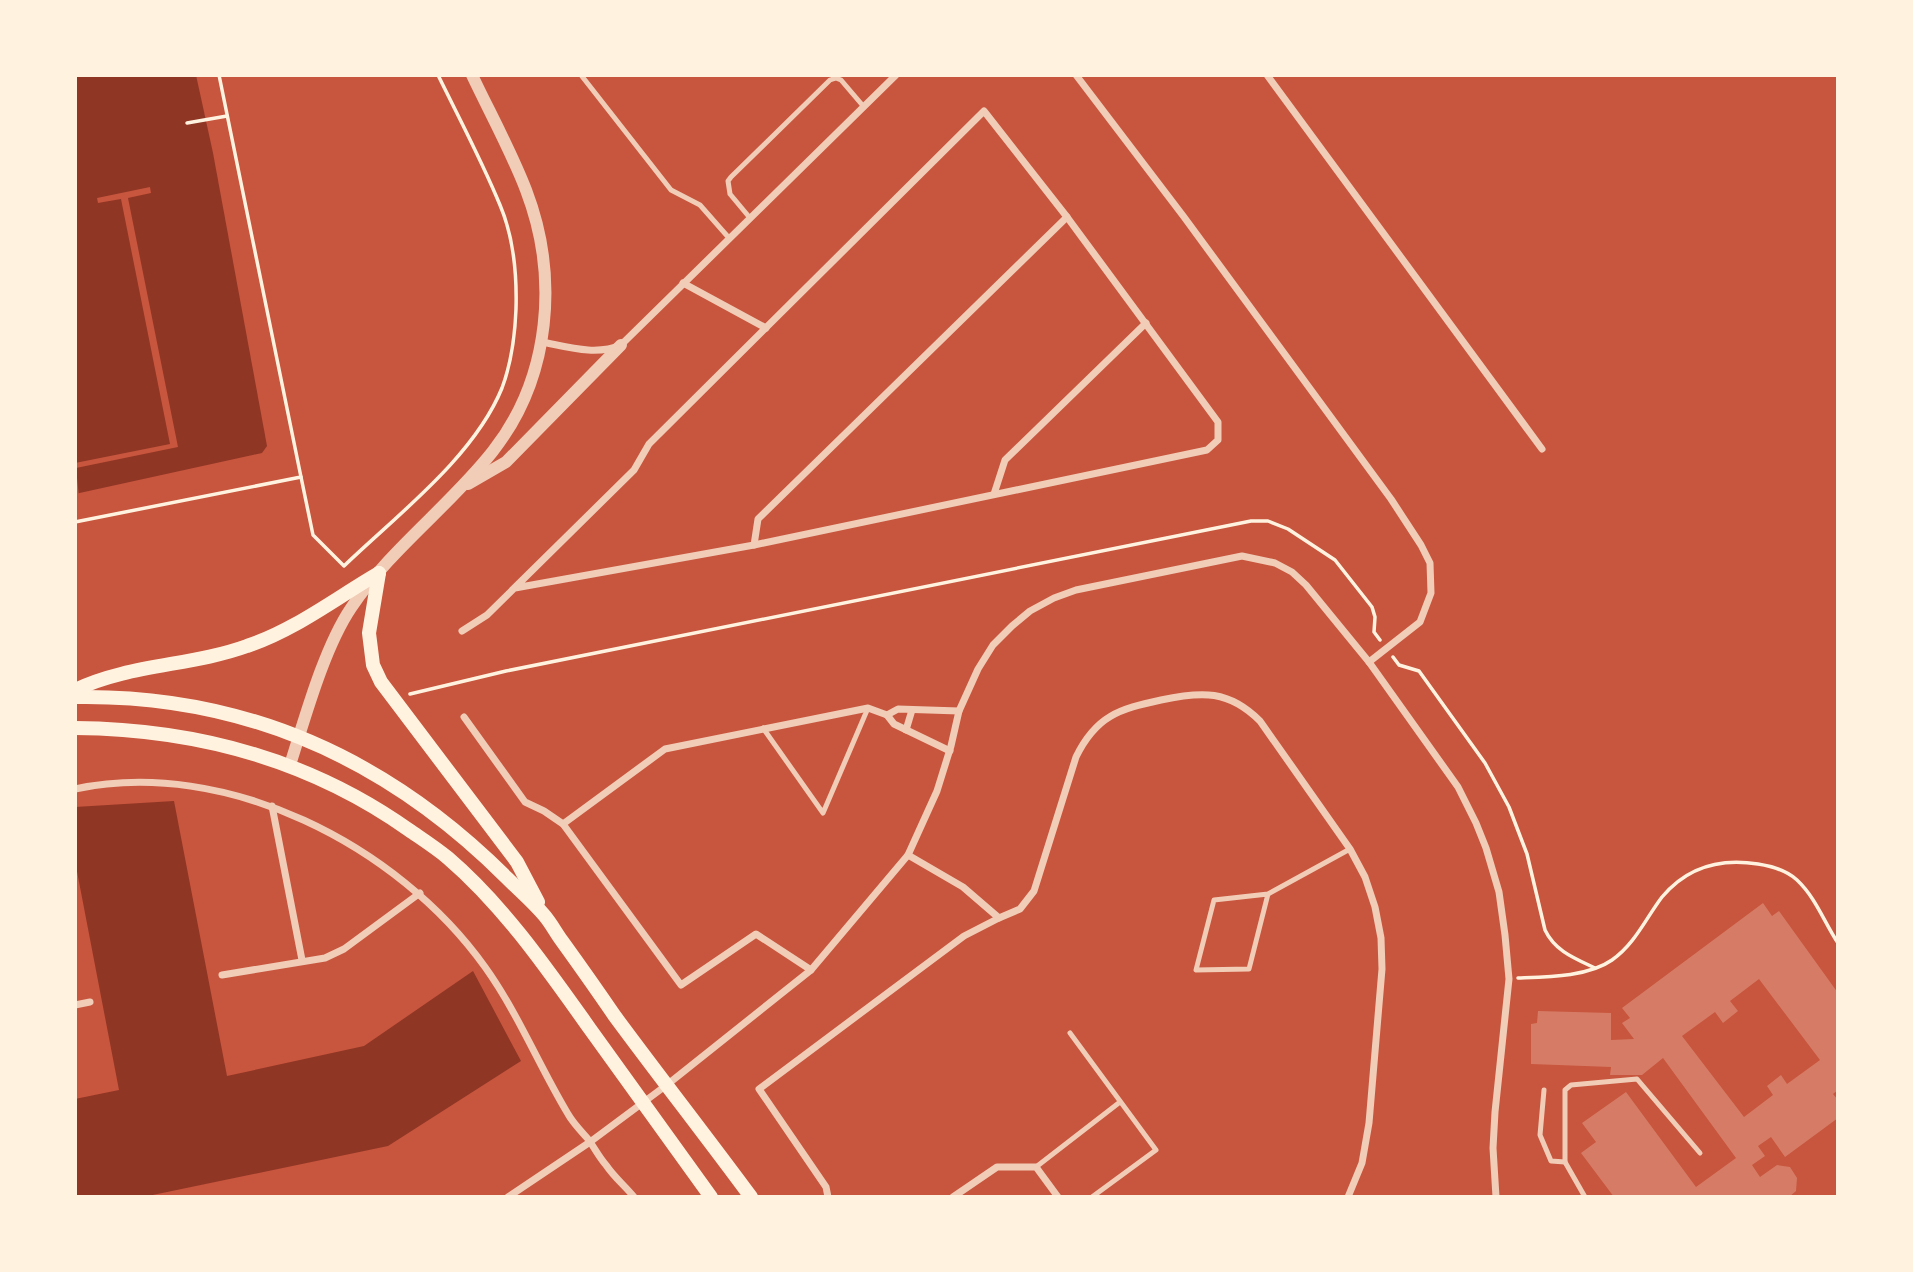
<svg xmlns="http://www.w3.org/2000/svg" width="1913" height="1272" font-family="Literata,serif">
<rect width="100%" height="100%" fill="#c8553d"/>
<g fill="#8f3625">
<polygon points="75,75 196,75 213,153 267,446 262,453 75,494"/>
<polygon points="174,801 227,1076 364,1046 473,971 521,1061 388,1146 143,1197 75,1197 75,1099 119,1090 75,861 75,807"/>
</g>
<polygon fill="#c8553d" points="150,187 151,193 128,198 178,447 76,468 79,497 75,498 75,463 170,444 121,199 98,203 97,198"/>
<path fill="#d67c66" fill-rule="evenodd" d="M1763,903L1772,916L1779,911L1838,993V1090L1833,1094L1838,1100V1118L1785,1157L1771,1137L1758,1146L1765,1156L1752,1165L1760,1177L1777,1165L1790,1167L1797,1178L1796,1191L1789,1197H1614L1581,1153L1596,1142L1582,1123L1626,1092L1696,1187L1736,1158L1663,1058L1642,1075H1610L1611,1067L1531,1064V1024L1537,1023L1538,1011L1611,1013V1040L1634,1039L1622,1023L1630,1018L1622,1008ZM1759,979L1820,1060L1787,1084L1781,1075L1767,1086L1773,1095L1744,1117L1682,1036L1715,1012L1723,1023L1738,1011L1730,1001Z"/>
<g fill="none" stroke-linecap="round" stroke-linejoin="round">
<g stroke="#fff3e0" stroke-width="3.5">
<polyline points="187,123 227,116"/>
<path d="M301,477L313,535L344,566C397,515 474,457 502,388C511,364 515,335 516,309C517,274 514,238 500,205C482,161 459,118 438,75"/>
<polyline points="75,522 301,477 219,75"/>
<path d="M1393,657L1399,665L1419,671L1485,763L1509,807L1527,854L1545,930C1555,951 1574,958 1595,968"/>
<polyline points="410,694 506,671 1251,521 1268,521 1288,529 1335,560 1372,607 1375,617 1374,632 1380,640"/>
<path d="M1518,978C1546,977 1588,977 1612,960C1635,944 1646,918 1662,897C1687,867 1721,858 1758,864C1771,866 1787,871 1797,880C1816,898 1824,922 1838,943"/>
</g>
<g stroke="#f1ccb7" stroke-width="5">
<polyline points="581,75 671,190 700,205 729,238"/>
<polyline points="750,218 730,194 728,181 731,177 830,80 836,78 841,80 864,107"/>
<polyline points="763,728 823,813 868,708"/>
<polyline points="1268,894 1214,900 1196,970 1249,969 1268,894 1350,849"/>
<polyline points="1070,1033 1156,1150 1092,1197"/>
<polyline points="1544,1090 1540,1135 1551,1161 1565,1162"/>
<polyline points="1036,1167 1120,1102"/>
<polyline points="1585,1197 1565,1162 1565,1090 1571,1085 1637,1079 1700,1153"/>
</g>
<g stroke="#f1ccb7" stroke-width="7">
<polyline points="1076,75 1184,217 1391,499 1421,545 1430,563 1431,593 1420,622 1369,662"/>
<polyline points="1267,75 1542,449"/>
<polyline points="683,283 766,328"/>
<path d="M542,342C568,347 596,356 621,345L896,75"/>
<polyline points="994,494 1005,460 1146,323"/>
<polyline points="754,545 758,519 1067,217"/>
<polyline points="462,631 487,615 634,470 649,444 984,111 1067,217 1218,422 1218,440 1207,450 754,545 515,588"/>
<polyline points="887,715 894,724 950,751"/>
<polyline points="464,717 525,802 544,811 563,824 681,985 756,934 811,970"/>
<polyline points="906,730 912,710"/>
<path d="M75,789C226,757 398,845 485,967C518,1013 539,1066 568,1114C573,1123 581,1131 588,1139C594,1147 599,1157 606,1165C614,1177 625,1186 634,1197"/>
<polyline points="272,806 302,960"/>
<polyline points="563,824 665,749 868,708 887,715 898,709 959,711"/>
<path d="M908,855L963,887L999,918L1020,909L1034,891L1076,757C1096,716 1119,709 1161,700C1202,691 1229,690 1260,721L1350,849L1365,877L1375,907L1381,938L1382,969L1369,1123L1362,1163L1348,1197"/>
<polyline points="222,975 325,958 344,949 420,893"/>
<polyline points="75,1005 90,1002"/>
<polyline points="508,1197 590,1142 668,1084 811,970 908,855 937,791 951,746 959,711 978,669 993,645 1012,626 1030,611 1054,598 1076,590 1242,556 1275,563 1292,572 1306,585 1369,662 1458,787 1476,823 1486,848 1499,892 1505,935 1509,979 1495,1112 1493,1148 1496,1197"/>
<polyline points="828,1197 826,1187 759,1089 964,936 999,918"/>
<polyline points="953,1197 997,1167 1036,1167 1058,1197"/>
</g>
<g stroke="#f1ccb7" stroke-width="12">
<polyline points="468,484 506,462 621,345"/>
<path d="M290,765C305,718 324,648 351,608C390,549 450,506 493,451C551,377 559,276 526,190C511,151 490,113 472,75"/>
</g>
<g stroke="#fff3e0" stroke-width="14">
<polyline points="379,573 369,633 373,665 381,682 517,862 538,902"/>
<path d="M75,690C129,664 192,666 247,646C295,630 336,598 379,573"/>
<path d="M75,697C245,694 388,759 507,878C519,890 533,902 544,915C551,923 556,933 562,941C580,966 597,990 614,1015C659,1076 706,1136 751,1197"/>
<path d="M75,728C196,729 310,760 409,830C422,839 436,848 448,858C504,906 548,970 590,1029C630,1085 671,1141 711,1197"/>
</g>
</g>
<rect width="1913" height="1272" fill="none" stroke="#fff3e0" stroke-width="154"/>
</svg>
